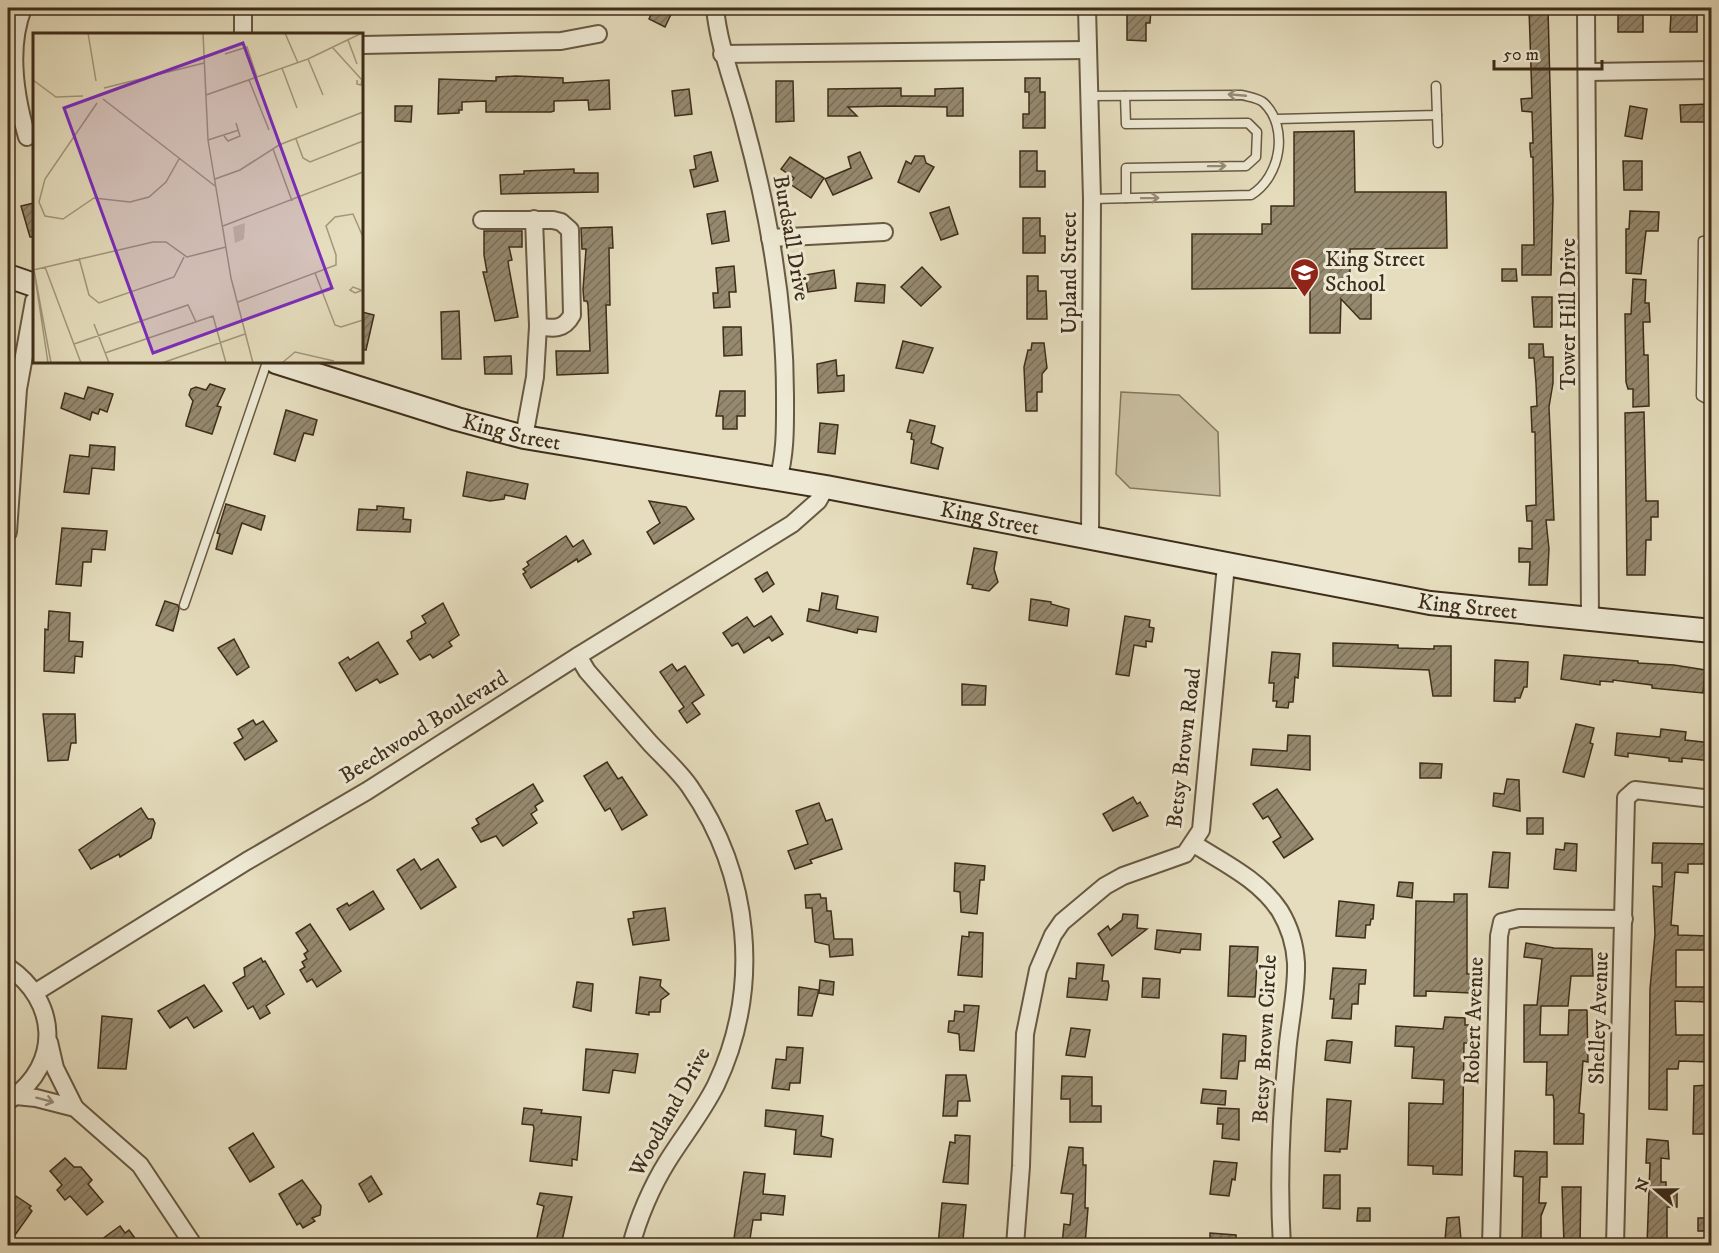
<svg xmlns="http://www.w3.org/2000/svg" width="1719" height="1253" font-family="'IM FELL DW Pica',serif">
<defs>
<pattern id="building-hatch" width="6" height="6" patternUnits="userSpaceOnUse" patternTransform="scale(1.5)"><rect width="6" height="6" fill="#95896f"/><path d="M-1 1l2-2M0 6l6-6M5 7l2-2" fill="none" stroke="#7b705a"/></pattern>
</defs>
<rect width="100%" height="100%" fill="#e5ddbd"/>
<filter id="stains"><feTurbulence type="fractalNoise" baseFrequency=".00333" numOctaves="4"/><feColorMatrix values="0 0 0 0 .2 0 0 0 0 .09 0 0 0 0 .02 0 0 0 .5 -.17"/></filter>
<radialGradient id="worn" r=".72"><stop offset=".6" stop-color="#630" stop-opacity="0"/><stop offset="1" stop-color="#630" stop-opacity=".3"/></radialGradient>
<polygon fill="#c9bfa1" stroke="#84765e" stroke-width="1.5" points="1121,392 1179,395 1218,432 1220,496 1130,488 1116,474"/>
<g fill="url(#building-hatch)" stroke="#3e2d1a" stroke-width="1.5">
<polygon points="654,8 674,8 665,27 649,19"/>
<polygon points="1127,8 1151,10 1150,23 1146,23 1146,41 1127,40"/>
<polygon points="1529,9 1548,9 1553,200 1551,275 1522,275 1522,245 1534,245 1533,157 1531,157 1530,148 1530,143 1533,143 1532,112 1522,111 1521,99 1532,98"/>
<polygon points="1618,13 1643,14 1643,32 1618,32"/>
<polygon points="1671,14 1697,14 1697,32 1670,32"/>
<polygon points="516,76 563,78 563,83 609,80 610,109 589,110 588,100 554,101 554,111 551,112 486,112 486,101 462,102 462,110 459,110 459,113 438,114 439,79 496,81 496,77"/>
<polygon points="1025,78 1040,78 1040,92 1045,92 1045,128 1023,128 1023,114 1029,114 1029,92 1025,92"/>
<polygon points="776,81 793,81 794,121 776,122"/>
<polygon points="901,88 901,96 935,96 935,89 963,88 963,116 947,116 947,107 892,106 848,107 857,116 828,116 828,89"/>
<polygon points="689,89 692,114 675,116 672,91"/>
<polygon points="1710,104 1710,122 1681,122 1680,105"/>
<polygon points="395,106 412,106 411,122 395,121"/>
<polygon points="1630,106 1647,109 1642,139 1625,136"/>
<polygon points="1354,131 1355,192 1446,192 1447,248 1350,249 1350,289 1371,289 1371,319 1360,319 1341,299 1340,333 1310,333 1310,288 1192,289 1192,234 1262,234 1262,224 1271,224 1271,206 1294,206 1294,132"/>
<polygon points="1020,151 1037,151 1037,171 1045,171 1045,187 1020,187"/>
<polygon points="711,152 718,181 694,187 690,170 696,169 694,156"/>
<polygon points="860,152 872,178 833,195 825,179 851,168 848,157"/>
<polygon points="915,156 924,156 926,163 934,167 919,192 898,182 906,161 911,164"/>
<polygon points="790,157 824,178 811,198 790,184 794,178 781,169"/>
<polygon points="1623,161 1642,161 1642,190 1624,190"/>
<polygon points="574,169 574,173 598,173 598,192 501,194 500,175 524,174 524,171"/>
<polygon points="34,203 34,237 30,237 21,206"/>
<polygon points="949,207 958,234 941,240 930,213"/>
<polygon points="725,211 729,241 712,244 707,214"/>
<polygon points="1630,211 1659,212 1658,231 1646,231 1641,274 1626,273 1626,229 1629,229"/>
<polygon points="1023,218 1040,218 1040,236 1045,236 1045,253 1023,253"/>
<polygon points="612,227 613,248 609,248 610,305 606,305 608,373 557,375 556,351 590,351 588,305 587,301 584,301 583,290 586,249 582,249 581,228"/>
<polygon points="484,231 522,231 522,247 509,247 512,260 508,261 509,268 518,317 495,321 483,272 487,272 484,255"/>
<polygon points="734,266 736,292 729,292 730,307 714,308 713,293 718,293 716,268"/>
<polygon points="922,267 941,287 921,306 901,287"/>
<polygon points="1502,269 1516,269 1517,281 1502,281"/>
<polygon points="834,270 836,288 808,292 805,275"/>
<polygon points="1027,276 1038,276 1038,291 1046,291 1047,319 1027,319"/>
<polygon points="1633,279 1646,280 1645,303 1649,303 1650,322 1643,322 1644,355 1648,355 1649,406 1633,407 1633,389 1628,389 1626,382 1625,314 1631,314"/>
<polygon points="857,283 885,285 884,303 855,301"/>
<polygon points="1532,297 1552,297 1552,327 1534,327"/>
<polygon points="459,311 461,359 442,359 441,312"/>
<polygon points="362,312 374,315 366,350 362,349"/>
<polygon points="723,327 741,327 742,355 724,356"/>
<polygon points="903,341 933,348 923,373 896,368"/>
<polygon points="1032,343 1044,343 1047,368 1042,374 1042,392 1037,392 1037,411 1026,411 1024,367 1028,350 1031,350"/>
<polygon points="1529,344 1543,344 1544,357 1553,357 1553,383 1549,407 1554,520 1546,520 1549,549 1547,585 1529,585 1530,562 1519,562 1519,548 1532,549 1532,521 1527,521 1526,506 1536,505 1535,432 1532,432 1531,407 1537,406 1536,383 1534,358 1529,358"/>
<polygon points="511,356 512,374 485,374 484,357"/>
<polygon points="836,360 837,376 844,375 844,391 818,393 817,364"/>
<polygon points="210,384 225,389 217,406 221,407 212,434 186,426 186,424 193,401 189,395 191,389 196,387 206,390"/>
<polygon points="88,387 113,394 107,412 100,409 98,414 92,412 90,420 61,408 65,393 84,399"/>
<polygon points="720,391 745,391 745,416 737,416 737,429 723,429 723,416 716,416"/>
<polygon points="286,410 317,420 313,435 304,433 295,461 274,454"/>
<polygon points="1644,412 1646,501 1658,501 1658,517 1651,517 1651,540 1646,540 1645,575 1627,575 1625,413"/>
<polygon points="910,420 935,426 931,443 943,448 938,469 911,463 914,440 911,439 912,433 907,432"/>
<polygon points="820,423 838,425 835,454 818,452"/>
<polygon points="90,445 115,447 114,470 92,468 89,494 64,492 70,455 89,457"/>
<polygon points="467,472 528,484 525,499 505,495 504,499 490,501 463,496"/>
<polygon points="649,501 686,507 694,519 654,544 647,532 660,523"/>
<polygon points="226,504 265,516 261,530 242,523 232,554 216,549 220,534 217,533"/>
<polygon points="377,506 404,508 403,519 411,520 410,532 357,530 359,509 377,510"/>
<polygon points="62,528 107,531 105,550 92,549 91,562 83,562 81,586 56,584"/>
<polygon points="566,536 573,547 583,540 591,554 578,562 577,559 531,588 523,574 526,572 523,569 529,565 527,562"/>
<polygon points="974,548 997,552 994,569 998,582 989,591 972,588 973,585 967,584"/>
<polygon points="767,572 774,584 763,592 755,579"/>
<polygon points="822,593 838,596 836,609 878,617 876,632 858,629 857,633 807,621 809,609 819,611"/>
<polygon points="1031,599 1051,602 1051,604 1069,609 1067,626 1029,620"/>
<polygon points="165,601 178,605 179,609 173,631 156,625"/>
<polygon points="443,603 459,635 449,642 452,646 433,658 430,654 420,660 407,641 412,638 411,632 426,623 422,616"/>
<polygon points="49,611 70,613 69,641 83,642 82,657 75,656 74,673 44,671 45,629 48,630"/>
<polygon points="771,616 783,634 772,641 769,637 744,653 738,643 732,646 723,633 747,617 754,627"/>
<polygon points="1125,616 1150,620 1149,627 1154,628 1152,642 1146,641 1146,647 1134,645 1129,676 1116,674"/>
<polygon points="234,639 249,667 237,675 218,648"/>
<polygon points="378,642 398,674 380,683 377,679 356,691 339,663 348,657 350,660"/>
<polygon points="1333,643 1398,645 1398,648 1434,649 1434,646 1451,646 1451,696 1433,696 1429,670 1333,666"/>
<polygon points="1272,652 1300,654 1298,678 1295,677 1293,702 1289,702 1288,708 1276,707 1277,701 1273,701 1274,683 1269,683"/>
<polygon points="1564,655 1638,661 1638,663 1674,665 1705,670 1703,693 1652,688 1652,685 1613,680 1613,682 1600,681 1600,685 1561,679"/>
<polygon points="1495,660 1528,662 1527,687 1524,687 1520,698 1515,698 1515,702 1494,701"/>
<polygon points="672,664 677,671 685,666 704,695 692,703 700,714 687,723 679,711 684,707 660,672"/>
<polygon points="962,684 986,686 985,705 962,705"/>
<polygon points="43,714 75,714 76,743 71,743 68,760 48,761"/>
<polygon points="253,720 256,725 263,721 277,741 245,760 234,743 243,738 238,729"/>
<polygon points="1576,724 1594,728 1590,743 1593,744 1584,777 1563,772"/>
<polygon points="1661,729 1686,732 1685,740 1712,743 1712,761 1682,758 1682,762 1669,761 1669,758 1628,753 1628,757 1615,755 1617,733 1660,737"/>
<polygon points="1288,735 1310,736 1310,770 1251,765 1253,749 1287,751"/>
<polygon points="607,762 618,779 622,777 647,815 622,830 610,808 605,811 584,776"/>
<polygon points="1420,763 1442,764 1441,778 1420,778"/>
<polygon points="1507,779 1519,780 1520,811 1493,806 1494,793 1504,794"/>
<polygon points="533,784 543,801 535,806 537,810 531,814 537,823 503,846 496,836 481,842 472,828 479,824 476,819"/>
<polygon points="1277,789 1313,839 1284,858 1273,842 1281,837 1268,816 1263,819 1253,804"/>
<polygon points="1133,797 1137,804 1140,802 1148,816 1113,831 1103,814"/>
<polygon points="819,803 826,821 832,819 842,849 810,860 812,863 795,869 788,851 808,844 796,811"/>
<polygon points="141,808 148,819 153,819 155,823 151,838 120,857 119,854 91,869 79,850"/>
<rect x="1527" y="818" width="16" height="16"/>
<polygon points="1565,843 1577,844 1576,871 1554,869 1556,849 1564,850"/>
<polygon points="1653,843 1712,844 1712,864 1688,864 1688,873 1675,872 1671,925 1678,926 1678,935 1710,936 1710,950 1676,950 1676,987 1709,987 1709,1002 1675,1001 1676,1035 1708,1035 1708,1062 1679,1061 1678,1069 1667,1069 1667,1110 1649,1109 1650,989 1655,934 1653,886 1662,887 1662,863 1652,863"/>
<polygon points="1493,852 1510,853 1508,888 1489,887"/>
<polygon points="414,859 421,870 438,859 456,887 421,909 397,870"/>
<polygon points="955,863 985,866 984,880 980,880 977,914 961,912 960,892 954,891"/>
<polygon points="1399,882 1413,883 1412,898 1397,896"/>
<polygon points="373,891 384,909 350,930 337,909 347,903 349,906"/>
<polygon points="820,894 821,898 826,898 827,911 831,911 834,939 852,939 853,955 830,957 829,945 815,942 812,908 806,908 805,895"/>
<polygon points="1454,894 1467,894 1467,974 1472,974 1471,993 1426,991 1426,996 1414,996 1416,901 1454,902"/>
<polygon points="1339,901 1374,905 1373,919 1371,919 1370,925 1366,925 1365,938 1336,936"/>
<polygon points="665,908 669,940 633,945 628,919 634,918 633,912"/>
<polygon points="1123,914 1138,915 1137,928 1147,929 1112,956 1098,934 1108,926 1110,930 1122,920"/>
<polygon points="310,924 341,971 317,987 312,979 307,982 300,970 305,967 302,962 307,959 304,954 308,951 296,933"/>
<polygon points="1157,930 1201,934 1200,950 1181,949 1180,953 1155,949"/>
<polygon points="969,932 983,933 982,977 958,975 962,936 969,937"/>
<polygon points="1526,943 1554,948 1592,949 1593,976 1571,976 1568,1006 1541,1006 1540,1035 1568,1035 1569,1010 1587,1010 1588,1062 1583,1061 1579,1113 1584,1114 1583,1144 1554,1144 1554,1101 1553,1095 1546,1095 1547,1062 1524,1062 1524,1005 1537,1005 1542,959 1524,957"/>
<polygon points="1230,946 1258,947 1255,997 1228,996"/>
<polygon points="261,958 263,962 265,961 284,994 266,1006 270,1013 260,1019 253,1006 248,1009 233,983 245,976 244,968"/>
<polygon points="1077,963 1104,965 1102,981 1108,981 1109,986 1107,1000 1067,997 1069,978 1076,979"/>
<polygon points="1333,968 1366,970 1365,984 1359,984 1358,1004 1352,1004 1351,1019 1332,1018 1334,999 1330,999"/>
<polygon points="640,977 661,980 660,986 669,994 661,1000 660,1012 649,1012 649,1015 636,1013"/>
<polygon points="1143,978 1160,979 1159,998 1142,997"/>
<polygon points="820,980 834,982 833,995 819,993"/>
<polygon points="577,982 593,984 591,1011 573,1007"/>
<polygon points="204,985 222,1011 194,1028 187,1017 170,1028 158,1011"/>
<polygon points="799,987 819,990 812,1016 798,1015"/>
<polygon points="964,1005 979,1006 974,1051 960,1050 959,1034 948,1032 949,1021 954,1021 955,1011 964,1012"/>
<polygon points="102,1016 132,1019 126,1069 98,1068"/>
<polygon points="1445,1017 1465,1018 1465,1025 1471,1025 1470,1043 1464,1043 1462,1175 1433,1174 1433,1166 1408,1165 1409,1103 1443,1104 1444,1080 1412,1078 1414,1047 1395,1046 1396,1026 1443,1029"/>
<polygon points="1071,1028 1090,1030 1085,1057 1066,1055"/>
<polygon points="1223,1034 1246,1036 1245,1061 1239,1061 1237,1079 1221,1078"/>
<polygon points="1332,1040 1352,1042 1350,1063 1325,1060 1327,1041"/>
<polygon points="787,1047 803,1048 800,1083 790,1083 789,1090 772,1088 776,1059 786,1060"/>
<polygon points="586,1049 638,1054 635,1073 613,1070 609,1093 583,1090"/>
<polygon points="946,1075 966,1075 970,1101 958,1101 957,1116 943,1116"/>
<polygon points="1062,1076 1092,1077 1092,1106 1101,1106 1101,1122 1070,1122 1070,1099 1061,1099"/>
<polygon points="1708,1085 1707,1134 1693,1134 1694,1086"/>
<polygon points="1203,1089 1226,1091 1225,1105 1201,1103"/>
<polygon points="1327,1099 1351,1101 1347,1149 1340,1149 1340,1152 1325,1151"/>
<polygon points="524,1108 542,1110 541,1113 581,1117 577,1160 572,1159 572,1166 530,1161 534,1128 533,1125 522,1124"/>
<polygon points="1218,1108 1239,1109 1239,1140 1222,1138 1223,1124 1217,1124"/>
<polygon points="766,1110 823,1116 821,1136 833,1139 831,1157 794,1154 796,1130 765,1126"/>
<polygon points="253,1133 274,1167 250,1182 229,1148"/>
<polygon points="955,1135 970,1136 968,1184 943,1182 950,1142 955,1143"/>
<polygon points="1647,1139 1668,1141 1669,1159 1661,1158 1661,1182 1666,1182 1666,1192 1677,1192 1677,1207 1667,1207 1667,1245 1647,1245 1650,1163 1646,1163"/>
<polygon points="1069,1147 1083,1148 1083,1165 1086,1165 1085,1208 1088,1208 1085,1245 1062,1245 1064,1224 1070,1225 1073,1194 1061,1193"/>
<polygon points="1515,1151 1547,1152 1547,1177 1540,1177 1539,1203 1546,1203 1541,1216 1541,1244 1522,1244 1523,1177 1514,1176"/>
<polygon points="65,1158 74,1167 81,1167 92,1180 88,1184 103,1202 87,1215 70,1196 65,1200 57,1190 62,1185 50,1171"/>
<polygon points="1214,1161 1237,1163 1235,1180 1232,1179 1229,1196 1210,1194"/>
<polygon points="744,1172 765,1174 763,1194 785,1196 783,1215 761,1213 761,1220 753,1220 749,1245 733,1245"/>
<polygon points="1324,1175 1340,1175 1340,1209 1323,1208"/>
<polygon points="371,1176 382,1194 369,1202 359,1184"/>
<polygon points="302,1180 321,1206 320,1215 312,1218 315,1221 303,1228 300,1223 297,1225 279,1194"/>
<polygon points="1562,1187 1581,1187 1580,1244 1564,1244"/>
<polygon points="540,1193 572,1197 561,1245 536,1242 544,1206 537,1204"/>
<polygon points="16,1196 31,1206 29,1208 32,1211 8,1245 8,1208"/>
<polygon points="942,1203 966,1205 963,1240 956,1239 955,1245 938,1245"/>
<polygon points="1358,1208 1370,1208 1370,1221 1357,1221"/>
<polygon points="1459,1217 1461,1240 1445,1240 1447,1218"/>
<rect x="1698" y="1218" width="14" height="13"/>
<polygon points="120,1226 125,1233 129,1230 140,1245 94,1245"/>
<polygon points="1210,1233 1236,1235 1236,1245 1210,1245"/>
</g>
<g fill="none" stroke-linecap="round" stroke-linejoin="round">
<defs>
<g id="lane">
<path d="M1089,96L1242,95C1249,97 1259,98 1264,103C1289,127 1281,177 1251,195L1092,199"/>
<polyline points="1125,96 1126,124 1248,123 1257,132 1256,157 1246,166 1126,168 1126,198"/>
<polyline points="1437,115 1438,143"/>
<polyline points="1277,119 1437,115 1436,86"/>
<polyline points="1712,240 1703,241 1701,396 1712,402"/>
<polyline points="184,605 267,362"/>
</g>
<g id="street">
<path d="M23,8C7,49 15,96 27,137"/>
<path d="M715,8C719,49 735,86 745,126C769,214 785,304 785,395C785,424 786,452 778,480"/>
<polyline points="1087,8 1092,199 1090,538"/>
<polyline points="1586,8 1590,620"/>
<polyline points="243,34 243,8"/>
<polyline points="362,45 561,41 598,34"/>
<polyline points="722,54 1088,50"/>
<polyline points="1589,72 1712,70"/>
<path d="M482,220H553L561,222L570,230L572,315C564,330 553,329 538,326"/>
<polyline points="770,238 884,232"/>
<polyline points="524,437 535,377 538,326 534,219"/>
<polyline points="8,532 18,389 34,301"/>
<path d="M578,656L587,671C608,695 629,719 650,743C663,757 679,771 690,787C751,875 762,988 716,1085C702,1113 683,1136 667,1162C652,1186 638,1218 631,1246"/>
<path d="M1194,844C1224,863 1260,880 1280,911C1289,926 1295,944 1296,963C1297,993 1289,1024 1287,1054C1281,1117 1278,1182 1282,1246"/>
<path d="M8,967C58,1001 62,1063 11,1099"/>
<polyline points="36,992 247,861 367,791 578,656 792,524 818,501 826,487"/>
<polyline points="49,1042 55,1068 75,1108"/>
<polyline points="16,1096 36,1098 75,1108 140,1165 194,1246"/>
<polyline points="1015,1246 1021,1166 1025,1034 1038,970 1053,935 1062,922 1105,886 1123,876 1185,854 1201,830 1226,565"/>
<polyline points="1491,1246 1499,936 1502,922 1519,918 1624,919"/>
<polyline points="1615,1246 1626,798 1635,790 1712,799"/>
</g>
<g id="secondary">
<polyline points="8,276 34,285"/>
<path id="s1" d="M276,362L457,419L524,437L826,487L1430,603L1712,631"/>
</g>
</defs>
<use href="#lane" stroke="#685943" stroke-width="11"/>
<use href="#street" stroke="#685943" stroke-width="20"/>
<use href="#secondary" stroke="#3e2d1a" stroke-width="26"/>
<use href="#lane" stroke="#eee9d4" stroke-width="8"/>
<use href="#street" stroke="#eee9d4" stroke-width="16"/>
<use href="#secondary" stroke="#eee9d4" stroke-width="22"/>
</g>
<defs><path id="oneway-shaft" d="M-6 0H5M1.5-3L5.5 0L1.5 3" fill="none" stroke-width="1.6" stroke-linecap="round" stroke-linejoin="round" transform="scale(1.5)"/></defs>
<g stroke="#968b77">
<use href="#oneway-shaft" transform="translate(1237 95) rotate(-175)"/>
<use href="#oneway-shaft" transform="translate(1217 166) rotate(-1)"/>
<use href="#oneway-shaft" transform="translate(1150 198) rotate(-1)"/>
<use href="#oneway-shaft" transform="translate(45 1100) rotate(15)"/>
</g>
<defs>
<symbol id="school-pin" viewBox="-11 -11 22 30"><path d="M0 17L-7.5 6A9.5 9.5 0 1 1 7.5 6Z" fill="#8f2418" stroke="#eee9d4"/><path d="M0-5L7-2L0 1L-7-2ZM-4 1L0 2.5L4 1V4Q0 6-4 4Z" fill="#fff"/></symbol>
</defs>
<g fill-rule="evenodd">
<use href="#school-pin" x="1288" y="256" width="33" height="45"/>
</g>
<g text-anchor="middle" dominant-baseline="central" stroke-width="6" stroke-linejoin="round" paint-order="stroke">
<g font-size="22" fill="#3e2d1a" stroke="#eee9d4">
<text transform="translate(791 238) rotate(80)">Burdsall Drive</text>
<text transform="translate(1069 273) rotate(-90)">Upland Street</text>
<text transform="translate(1568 314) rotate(-90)">Tower Hill Drive</text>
<text stroke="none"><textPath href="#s1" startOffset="246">King Street</textPath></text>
<text stroke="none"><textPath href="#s1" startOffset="732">King Street</textPath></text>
<text stroke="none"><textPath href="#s1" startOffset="1218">King Street</textPath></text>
<text transform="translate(424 727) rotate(-32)">Beechwood Boulevard</text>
<text transform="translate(1184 748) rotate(-83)">Betsy Brown Road</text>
<text transform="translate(1599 1018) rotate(-88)">Shelley Avenue</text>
<text transform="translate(1474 1021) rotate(-88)">Robert Avenue</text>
<text transform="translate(1265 1039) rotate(-87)">Betsy Brown Circle</text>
<text transform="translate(670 1112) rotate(-61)">Woodland Drive</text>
</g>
<g font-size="22" fill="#3e2d1a" stroke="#eee9d4" text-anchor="start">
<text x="1325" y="259">King Street<tspan x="1325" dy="25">School</tspan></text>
</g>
</g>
<g transform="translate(33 33)">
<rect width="330" height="330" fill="#e5ddbd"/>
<path d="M212,190L211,206L202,210L200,194Z" fill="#c9bfa1"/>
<path fill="none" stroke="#a2977c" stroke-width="1.5" d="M55,0L63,48M170,0L175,107L198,245L220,330M252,0L265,30M315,7L324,31M299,14L329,47L328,52L324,51V47M192,21L214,14L224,44M275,26L290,62M249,35L264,75M0,47L23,64L50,63M216,47L236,97M71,55L171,30M173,62L275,26L329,0M70,66L182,153M64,70L12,146L6,169L12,183L30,186L61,165L97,169L116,164L133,149L146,126M191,103L195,108L207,103L203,90M263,106L270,125L277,129L330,108M175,107L206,97M240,116L259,168M182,146L207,137L246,112L330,79M190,193L330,139M46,225L56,262L66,270L141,244L151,224M12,234L48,330M0,237L120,209H133L154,224L193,214M1,237L18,330M1,237L15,330M282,240L302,292L308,294L330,287M328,257L320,254L317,257L322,260L330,257M205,269L303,232V222L293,193L302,184L320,181L330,204M61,291L76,330M41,311L155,272L163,289M72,320L180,283L193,330M129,330L212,301M249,330L262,319L301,328"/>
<path fill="#7b2cbf" fill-opacity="0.15" stroke="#7b2cbf" stroke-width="3" d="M210,10L299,255L120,320L31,75Z"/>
<rect width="330" height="330" fill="none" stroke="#3e2d1a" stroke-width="3"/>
</g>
<rect width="1719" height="1253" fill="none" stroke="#e5ddbd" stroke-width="30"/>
<rect x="9" y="9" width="1701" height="1235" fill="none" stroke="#3e2d1a" stroke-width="3"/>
<rect x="15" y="15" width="1689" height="1223" fill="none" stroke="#3e2d1a" stroke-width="1.5"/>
<g transform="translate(1656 1190) rotate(290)" stroke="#eee9d4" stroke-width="4.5" paint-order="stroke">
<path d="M0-4.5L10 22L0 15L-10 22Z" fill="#3e2d1a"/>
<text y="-9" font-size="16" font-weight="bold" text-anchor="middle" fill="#3e2d1a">N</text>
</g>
<path d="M1494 60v9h108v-9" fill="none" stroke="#3e2d1a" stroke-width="3"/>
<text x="1503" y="60" font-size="18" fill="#3e2d1a" stroke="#eee9d4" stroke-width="4.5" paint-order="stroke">50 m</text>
<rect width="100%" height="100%" filter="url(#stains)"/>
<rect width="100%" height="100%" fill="url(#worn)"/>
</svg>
